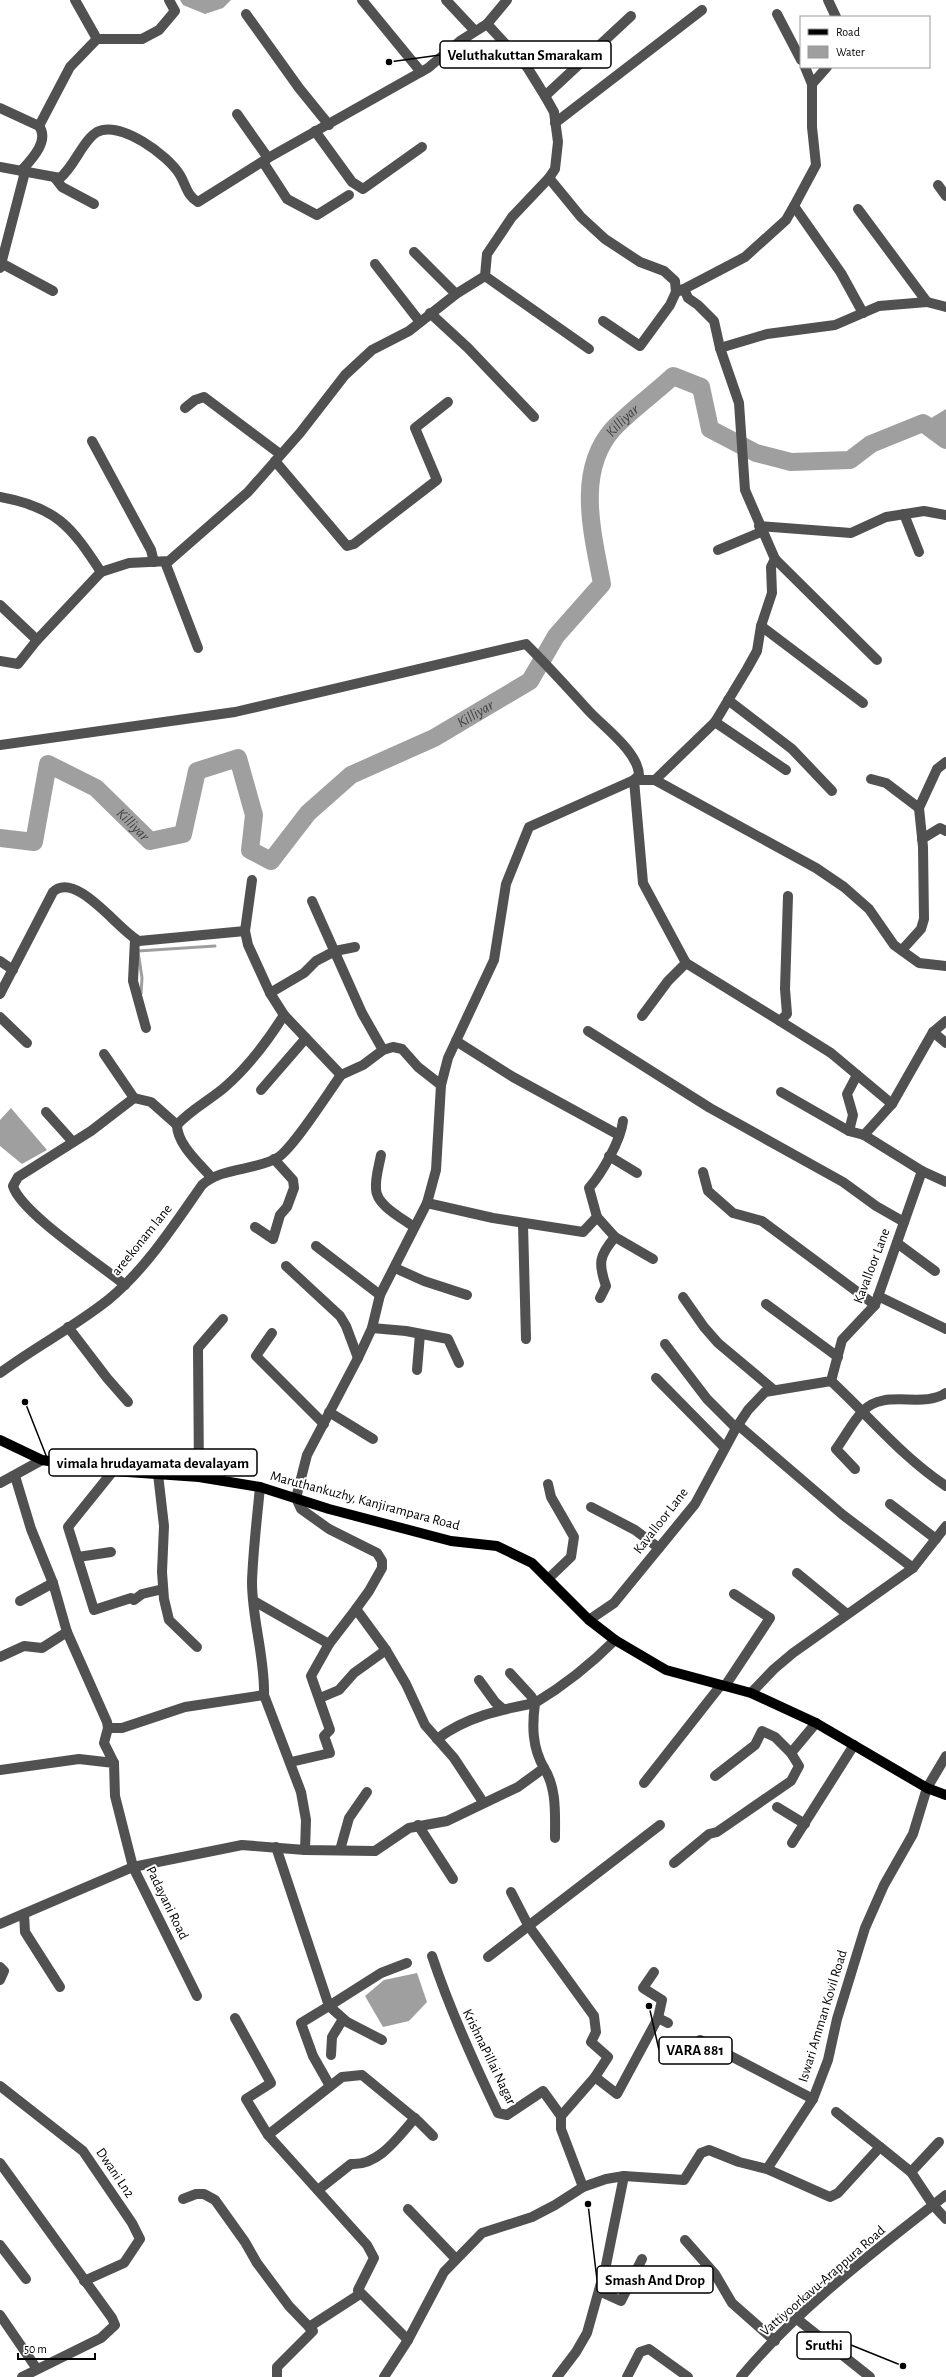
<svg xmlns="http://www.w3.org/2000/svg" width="946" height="2377" font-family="'Alegreya Sans',sans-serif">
<rect width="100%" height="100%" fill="#fff"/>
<g fill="#9f9f9f">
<polygon points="180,0 231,0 223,8 205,14 183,5"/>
<polygon points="946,409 946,440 923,423"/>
<polygon points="11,1108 47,1150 22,1164 0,1146 0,1120"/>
<polygon points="417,1973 427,2002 409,2021 383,2027 365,1996 384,1980"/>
</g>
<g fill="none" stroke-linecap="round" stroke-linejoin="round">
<polyline stroke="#9f9f9f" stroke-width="3" points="141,994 142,978 138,951 215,946"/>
<path stroke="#9f9f9f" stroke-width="18" id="s1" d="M0,838L34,842L48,764L96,788L150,841L183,834L197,771L238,758L254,815L250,850L271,861L308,813L351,775L434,738L530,681L556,636L602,584C593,534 575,472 613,429C631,410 654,394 673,376L701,387L710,429L756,453L791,462L850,460L871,444L923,423L946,440"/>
<g stroke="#515151" stroke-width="10">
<polyline points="362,0 421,72"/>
<polyline points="446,0 475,31"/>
<polyline points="828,0 836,17"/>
<polyline points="246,14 299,88 329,125"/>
<polyline points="777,14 801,60"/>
<polyline points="97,39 142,39 159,30 175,11 169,0"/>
<polyline points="812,84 827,67"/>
<polyline points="545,96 631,16"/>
<path d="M0,108L39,126C50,141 31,160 21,171"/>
<polyline points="237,114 268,158"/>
<polyline points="555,123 702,10"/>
<polyline points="39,126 70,67 97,39 75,0"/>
<polyline points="315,131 352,182 363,189 422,147"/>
<polyline points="263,162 287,199 317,215 349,195"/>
<path d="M0,167L60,178C74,167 83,140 97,132C120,120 168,155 180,175C186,185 187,196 198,202L268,158L428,68L460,41L487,24L507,0"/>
<polyline points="55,178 62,187 94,204"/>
<polyline points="938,185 946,196"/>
<polyline points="794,206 841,273 863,313"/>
<polyline points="414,252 456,294"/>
<polyline points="1,263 53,291"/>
<polyline points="375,264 420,322"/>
<polyline points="0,268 25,172"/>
<polyline points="485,276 589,349"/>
<polyline points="684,289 745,257 786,220 794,206 816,165 812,127 812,84 805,67"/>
<polyline points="927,302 946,307"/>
<polyline points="430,313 468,348 534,417"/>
<polyline points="603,321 640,346 670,305 676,292"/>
<polyline points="720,348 767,334 835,325 879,306 927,302 858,209"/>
<polyline points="185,408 195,400 204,397 280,454"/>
<polyline points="92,441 151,550 154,562"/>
<polyline points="275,461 347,546 354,544 437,480 415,428 448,402"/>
<path d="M0,497C56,507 71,526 101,572L129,563L169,561L248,492L300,433L345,375L372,350L409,331L456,294L485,276L487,254L512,217L549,178L555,169L558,142L554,112L545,96L527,67L487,24"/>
<polyline points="904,514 919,552"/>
<polyline points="759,526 851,533 886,517 924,511 946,515"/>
<polyline points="718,550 761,532"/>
<polyline points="775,559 877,660"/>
<polyline points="165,562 198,648"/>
<polyline points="0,605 37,640"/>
<polyline points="761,626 863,703"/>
<polyline points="0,661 18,664 37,640 101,572"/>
<polyline points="728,700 792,749 832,791"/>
<polyline points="715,722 786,770"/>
<path d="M0,745L235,712L526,644C547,665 567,687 587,709C602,726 638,751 639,775L634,780L643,883L686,963L780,1021"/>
<polyline points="871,779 886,783 919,808"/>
<polyline points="655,780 816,868 844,887 869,909 894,945 919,963 946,966"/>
<polyline points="922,839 940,828 946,831"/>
<polyline points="252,880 245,931 248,945 270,993 284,1015 341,1075 363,1065 383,1050 393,1047 402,1049 418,1067 441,1085"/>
<polyline points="788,896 785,989 787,1014 780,1021 831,1053 892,1104"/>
<polyline points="312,901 362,1013 383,1050"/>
<polyline points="135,939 133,981 146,1028"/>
<polyline points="902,950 921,929 924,919 923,847 919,808 937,769 946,762"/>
<polyline points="0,961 13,970"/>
<polyline points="270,993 304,973 316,961 335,951 355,947"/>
<path d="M0,994L53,892C76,870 119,931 139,941L245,931"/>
<polyline points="642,1016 668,981 686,963"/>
<polyline points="0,1017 27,1043"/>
<polyline points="588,1031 710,1108 843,1182 876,1206 904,1222"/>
<polyline points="933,1032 946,1043"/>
<polyline points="456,1041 513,1077 619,1135"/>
<polyline points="104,1054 134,1098"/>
<polyline points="261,1090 306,1038"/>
<polyline points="781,1092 849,1131 864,1135"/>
<polyline points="46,1112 73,1142"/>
<polyline points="849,1131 853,1115 847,1094 857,1075"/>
<path d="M381,1155C379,1166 375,1178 376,1189C376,1205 402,1218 414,1227"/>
<polyline points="609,1156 637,1173"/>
<polyline points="922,1171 946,1182"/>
<polyline points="703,1172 708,1191 733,1213 762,1221 875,1305"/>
<path d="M211,1177C199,1163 177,1144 177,1125C190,1110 210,1100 225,1087C249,1066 267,1042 284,1015"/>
<path d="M427,1203L493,1218L583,1232L597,1217L589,1188C602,1173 621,1140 623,1121"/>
<polyline points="597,1217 615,1237 653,1259"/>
<polyline points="523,1224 526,1339"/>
<polyline points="255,1227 273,1239 280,1215 287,1207 294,1188 293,1180 274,1159"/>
<polyline points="897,1243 935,1271"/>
<polyline points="316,1246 380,1295"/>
<polyline points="286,1266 340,1316 346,1326 358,1358"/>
<polyline points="395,1268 424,1281 467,1295"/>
<path d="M125,1285C101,1265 21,1213 13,1186L18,1177L91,1131L134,1098L151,1102L177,1125"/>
<polyline points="878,1296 946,1329"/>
<polyline points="683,1297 704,1327 718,1343 774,1390"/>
<path d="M600,1298L606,1286C598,1263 599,1256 615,1237"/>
<polyline points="766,1304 838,1357"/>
<polyline points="68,1327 107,1378 128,1402"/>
<polyline points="372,1328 406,1331 448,1339 459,1363"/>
<polyline points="272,1333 256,1356 324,1424"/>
<polyline points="665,1344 707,1399 736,1428"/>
<polyline points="417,1370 420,1334"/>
<path d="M0,1373C35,1347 74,1327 108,1300C146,1269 174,1225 202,1185C222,1167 254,1171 277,1158C292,1150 328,1093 341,1075"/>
<polyline points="656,1378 724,1447"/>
<path d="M831,1381C869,1416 902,1457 946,1486"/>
<polyline points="329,1412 373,1439"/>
<polyline points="738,1425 843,1515 913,1568"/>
<path d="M855,1469L836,1449C845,1437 853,1421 863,1411C885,1388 922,1409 946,1393"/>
<polyline points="113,1471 68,1527 94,1610 131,1598 134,1600 142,1594 163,1589"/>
<polyline points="158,1474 164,1526 162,1572 164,1599 169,1620 197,1647"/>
<polyline points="15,1476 31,1529 53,1583 67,1632 107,1722 108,1728 104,1743 114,1763"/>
<polyline points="199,1477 198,1348 223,1319"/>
<polyline points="0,1483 42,1460"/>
<polyline points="548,1484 551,1497 574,1537 571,1557 548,1579"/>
<path d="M260,1487C257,1519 253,1551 252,1582C252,1620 265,1657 264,1695L301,1792L306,1820L305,1850"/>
<polyline points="890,1504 936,1539"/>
<polyline points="591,1507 635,1530 659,1548"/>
<polyline points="78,1557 111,1552"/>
<polyline points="797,1573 847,1614"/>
<polyline points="20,1601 53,1583"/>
<polyline points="254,1601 329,1644 356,1609"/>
<polyline points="589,1620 614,1603 695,1504 736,1428 748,1410 765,1392 831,1381 842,1340 875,1305 922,1171 864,1135 892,1104 933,1032 946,1021"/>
<polyline points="0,1657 24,1646 42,1648 67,1632"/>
<polyline points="479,1680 495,1702 503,1709"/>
<polyline points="725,1686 770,1618 734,1594"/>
<polyline points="751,1693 774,1669 793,1653 913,1568 946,1526"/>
<polyline points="320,1698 339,1690 354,1673 386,1650"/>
<polyline points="108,1728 122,1728 185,1707 264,1695"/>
<path d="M437,1739C466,1717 499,1710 535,1703L531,1696L510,1673"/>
<polyline points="291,1762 330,1753 324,1736 330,1730 311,1676 329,1644"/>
<path d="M544,1768C557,1788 555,1815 555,1838"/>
<path d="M0,1770L79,1759L114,1763L115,1796L133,1867L242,1845L305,1850L375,1851L409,1828L447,1821L518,1787L544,1768C532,1747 532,1726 535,1703C565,1685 590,1665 615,1640"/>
<polyline points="715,1776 755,1745 762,1731 775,1737 791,1753"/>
<polyline points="644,1783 721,1685"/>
<polyline points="483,1802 454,1758 425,1725 406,1684 386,1650 356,1609 369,1591 382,1568 382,1561 377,1553 329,1529 301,1509 296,1498 307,1455 358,1358 372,1328 380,1295 427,1203 436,1170 441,1085 448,1058 494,960 506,884 529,827 634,780 655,780 715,722 747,669 757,651 761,626 772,593 771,567 775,559 745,490 739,403 720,348 714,321 698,305 688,298 684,289 676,292 675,281 664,271 640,262 605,239 581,217 549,178"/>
<polyline points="777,1807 805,1824"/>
<polyline points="418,1825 453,1879"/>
<polyline points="792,1843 854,1745"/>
<polyline points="276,1847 329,2006 301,2023 313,2056 330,2086"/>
<polyline points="340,1850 349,1818 367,1792"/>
<polyline points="674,1863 709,1834 717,1832 791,1781 799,1766 791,1753 816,1723"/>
<polyline points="511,1892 528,1925 594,2016 596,2032 591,2042 608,2057 595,2077 561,2116"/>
<polyline points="24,1914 25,1932 60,1987"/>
<polyline points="0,1924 133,1867 197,1996"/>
<path d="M432,1956C450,2010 473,2061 498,2113L507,2115L543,2091L561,2116V2129L583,2187"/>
<polyline points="488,1957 660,1825"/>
<polyline points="0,1967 4,1971 0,1980"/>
<polyline points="654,1972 643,1988 662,2000 658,2018"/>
<polyline points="235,2018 271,2083 246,2099 268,2135 367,2245 374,2258 358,2290 408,2340"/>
<polyline points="382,2040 347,2022 329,2006 381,1973 407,1963"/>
<polyline points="700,2040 813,2099"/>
<polyline points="331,2055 332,2037 343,2019"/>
<polyline points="595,2077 617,2094 658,2018 668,2023"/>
<polyline points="0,2086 83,2151 132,2223 140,2239 124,2263 84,2281"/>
<polyline points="836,2112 880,2147"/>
<polyline points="268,2135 342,2077 362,2075 418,2121 433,2136"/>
<polyline points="0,2163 112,2318 115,2325 101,2338 22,2377"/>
<polyline points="767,2169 830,2197 838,2193 880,2147 911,2172 933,2205 946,2219"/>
<polyline points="911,2172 939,2142"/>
<path d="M318,2190L351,2164C379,2166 398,2137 415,2118"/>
<polyline points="183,2199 196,2194 204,2194 215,2200 245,2242 257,2263 289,2306 313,2331 277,2367 277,2377"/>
<polyline points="408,2209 455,2258"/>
<polyline points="685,2240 715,2274 732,2303 775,2341"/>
<polyline points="0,2245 26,2279"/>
<polyline points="599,2291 621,2301 642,2259"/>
<polyline points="0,2315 37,2369"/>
<polyline points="797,2319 870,2377"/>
<polyline points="309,2327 360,2294"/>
<polyline points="384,2377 408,2340 444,2272 482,2233 532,2217 555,2205 583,2187 606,2179 624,2176 684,2180 701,2153 709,2150 739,2162 767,2169 813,2099 828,2060 837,2019 865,1928 884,1885 913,1834 927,1788 946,1756"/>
<polyline points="557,2377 576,2352 587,2333 606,2265 624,2176"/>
<polyline points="627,2377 640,2352 649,2349 688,2377"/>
<path d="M741,2377C799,2307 875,2251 946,2195"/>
</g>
<polyline stroke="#000" stroke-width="10" points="0,1440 42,1460 113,1471 199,1477 260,1487 329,1509 451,1541 497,1546 532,1563 589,1620 615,1640 666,1670 751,1693 816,1723 927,1788 946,1795"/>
</g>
<g text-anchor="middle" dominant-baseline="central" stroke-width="4" stroke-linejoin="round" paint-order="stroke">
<g font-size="14" fill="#000" stroke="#fff">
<text transform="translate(142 1240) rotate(-51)">areekonam lane</text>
<text transform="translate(872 1266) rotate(-69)">Kavalloor Lane</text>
<text transform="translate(365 1501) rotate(15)">Maruthankuzhy, Kanjirampara Road</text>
<text transform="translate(661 1521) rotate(-52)">Kavalloor Lane</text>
<text transform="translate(167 1903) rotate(64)">Padayani Road</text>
<text transform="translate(823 2016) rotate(-73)">Iswari Amman Kovil Road</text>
<text transform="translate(489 2057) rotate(64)">KrishnaPillai Nagar</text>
<text transform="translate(115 2173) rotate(56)">Dwani Ln2</text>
<text transform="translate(823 2281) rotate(-41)">Vattiyoorkavu-Arappura Road</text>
</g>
<g font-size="15" font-style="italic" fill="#404040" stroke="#fff">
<text stroke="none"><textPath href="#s1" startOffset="1118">Killiyar</textPath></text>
<text stroke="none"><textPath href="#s1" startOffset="759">Killiyar</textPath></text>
<text stroke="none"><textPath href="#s1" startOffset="219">Killiyar</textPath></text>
</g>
</g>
<path fill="none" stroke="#000" stroke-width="1.5" d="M389 62L440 55M25 1402L49 1463M649 2006L659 2050M588 2204L597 2280M903 2366L851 2345"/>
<g fill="#000" stroke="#fff" stroke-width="1.5">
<circle cx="389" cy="62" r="4"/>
<circle cx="25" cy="1402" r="4"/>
<circle cx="649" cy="2006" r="4"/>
<circle cx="588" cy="2204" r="4"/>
<circle cx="903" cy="2366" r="4"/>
</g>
<g fill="#fff" stroke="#000" stroke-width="1.5">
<rect x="440" y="41" width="171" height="27" rx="4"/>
<rect x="49" y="1449" width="208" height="27" rx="4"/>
<rect x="659" y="2037" width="73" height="27" rx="4"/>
<rect x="597" y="2266" width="116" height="27" rx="4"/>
<rect x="797" y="2332" width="54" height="27" rx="4"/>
</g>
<g font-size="15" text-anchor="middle" font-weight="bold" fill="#000">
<text x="525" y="60">Veluthakuttan Smarakam</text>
<text x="153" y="1468">vimala hrudayamata devalayam</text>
<text x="695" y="2055">VARA 881</text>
<text x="655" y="2285">Smash And Drop</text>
<text x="824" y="2350">Sruthi</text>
</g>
<rect x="800" y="16" width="130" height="52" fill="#ffffff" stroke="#999999"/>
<rect x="808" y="29" width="20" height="6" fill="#000000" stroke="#999999"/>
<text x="836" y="36" font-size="12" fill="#000000">Road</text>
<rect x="808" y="46" width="20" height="12" fill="#9f9f9f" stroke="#999999"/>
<text x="836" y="56" font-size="12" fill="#000000">Water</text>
<path d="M18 2353v6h77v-6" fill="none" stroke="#000000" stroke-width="2"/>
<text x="24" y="2353" font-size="12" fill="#000000" stroke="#ffffff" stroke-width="3" paint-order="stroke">50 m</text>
</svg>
